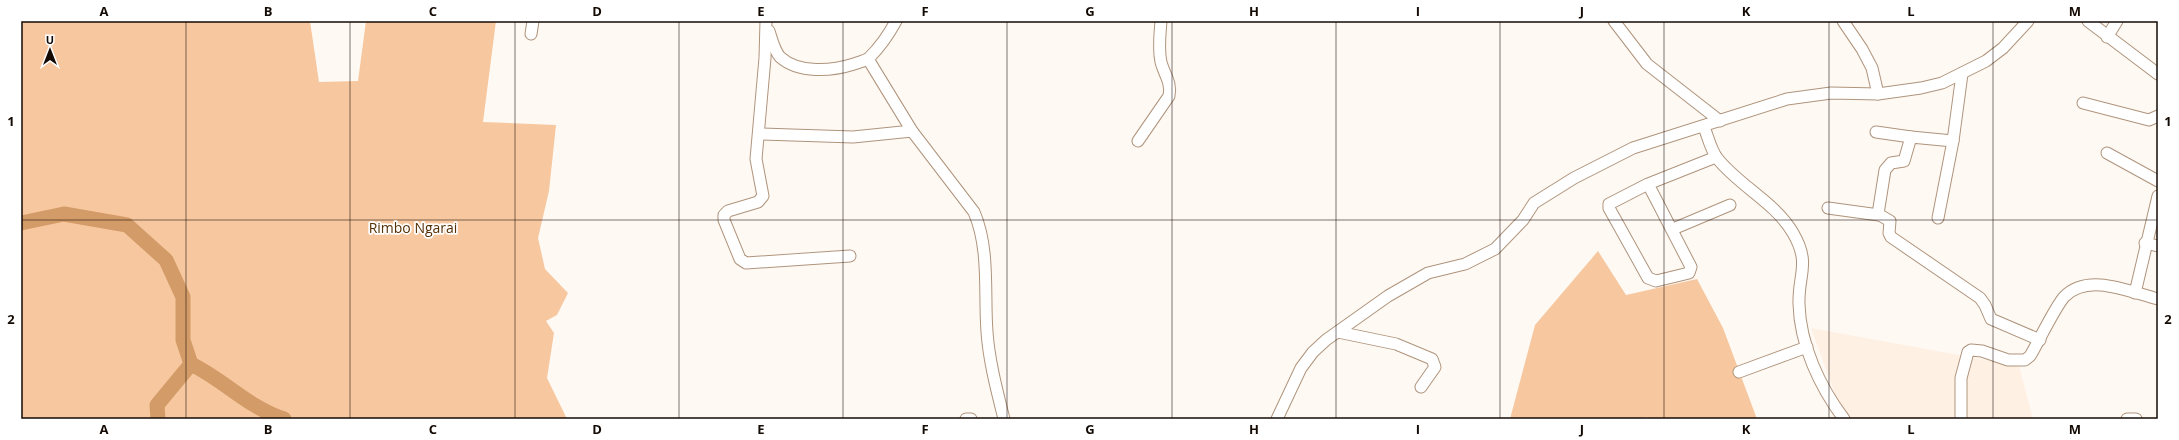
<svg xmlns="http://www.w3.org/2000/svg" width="2179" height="440" font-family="'Open Sans',sans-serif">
<rect width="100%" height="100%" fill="#fff9f4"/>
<polygon fill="#fff0e4" points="1811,328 2019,366 2033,419 1852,419 1837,399"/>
<g fill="#f7c89f">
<polygon points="21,21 310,21 319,82 358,81 366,21 496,21 483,122 556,125 549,191 538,238 545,269 568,293 557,315 546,321 554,333 547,378 567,419 21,419"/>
<polygon points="1598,251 1626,295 1697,279 1723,328 1757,419 1648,419 1647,417 1641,419 1510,419 1535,325"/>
</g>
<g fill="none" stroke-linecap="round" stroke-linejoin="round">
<g stroke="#d39b67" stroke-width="15">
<path d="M21,223L64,214L127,225L166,260L183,297V340L191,364C224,380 249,408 284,419"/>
<polyline points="158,419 157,405 191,364"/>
</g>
<defs>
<g id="minor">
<polyline points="766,21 765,58 756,159 763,196 758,202 728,211 724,215 724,220 740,259 746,263 850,256"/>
<polyline points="1614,21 1647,64 1720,121"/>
<polyline points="1843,21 1862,49 1872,68 1878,94"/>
<polyline points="2088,21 2158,74"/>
<path d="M769,31C772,40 774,50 780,57C799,74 832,71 854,64C859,62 865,61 869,58C879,48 889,34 896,21"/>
<polyline points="531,34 533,21"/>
<polyline points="2107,37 2117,21"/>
<path d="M868,59L912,131L974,212C990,249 984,293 987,332C989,361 997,391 1004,419"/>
<polyline points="2083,103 2149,120 2158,116"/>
<path d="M1704,127C1708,137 1711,150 1717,158C1739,186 1775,202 1793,233C1811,264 1798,274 1799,304C1800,345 1820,387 1844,419"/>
<polyline points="1876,132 1911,137"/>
<polyline points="759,134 853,137 912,131"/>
<path d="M1138,141L1169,96C1172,83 1164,74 1161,62C1158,49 1160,34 1161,21"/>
<polyline points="1953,141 1911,137 1904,161 1891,163 1885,170 1878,214 1890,221 1889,233 1891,237 1980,298 1985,305 1991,319 2040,340"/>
<polyline points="2107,153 2158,181"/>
<polyline points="1648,184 1691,267 1689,273 1656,281 1648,278 1609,208 1609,204 1648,184 1716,157"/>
<polyline points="1828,208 1879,215"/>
<polyline points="1938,218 1953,141 1962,74"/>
<polyline points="1673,229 1730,205"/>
<polyline points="2145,243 2158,246"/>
<polyline points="2135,293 2158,196"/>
<polyline points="1338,332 1396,344 1432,359 1435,367 1421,387"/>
<polyline points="1739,372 1807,347"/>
<polyline points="966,419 971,419"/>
<polyline points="1277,419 1301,368 1313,352 1326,340 1388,296 1428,273 1465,264 1495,249 1523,220 1534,203 1574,178 1633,148 1787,99 1831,93 1878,94 1921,88 1942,83 1986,61 2003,48 2028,21"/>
<path d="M1961,419V378L1968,352L1971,350L1982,351L2008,360H2025L2030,356C2039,341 2054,309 2064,297C2088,272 2130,292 2158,299"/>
<polyline points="2127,419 2136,419"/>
</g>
</defs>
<use href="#minor" stroke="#af947c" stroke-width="13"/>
<use href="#minor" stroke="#fff" stroke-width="11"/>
</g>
<path fill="none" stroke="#140a04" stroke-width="1" stroke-opacity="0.55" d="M186,21V419M350,21V419M515,21V419M679,21V419M843,21V419M1007,21V419M1172,21V419M1336,21V419M1500,21V419M1664,21V419M1829,21V419M1993,21V419M21,220H2158"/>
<g text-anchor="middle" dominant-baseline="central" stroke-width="3.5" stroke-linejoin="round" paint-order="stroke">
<g font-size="14" fill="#553005" stroke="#fff">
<text x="413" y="227">Rimbo Ngarai</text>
</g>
</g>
<rect width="2179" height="440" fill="none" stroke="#ffffff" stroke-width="44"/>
<g transform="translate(50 50)" stroke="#ffffff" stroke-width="3" paint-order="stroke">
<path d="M0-3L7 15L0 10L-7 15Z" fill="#140a04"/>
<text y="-6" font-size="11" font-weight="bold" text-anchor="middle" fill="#140a04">U</text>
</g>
<rect x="22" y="22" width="2135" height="396" fill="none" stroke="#140a04" stroke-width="1.5"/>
<g font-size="13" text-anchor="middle" font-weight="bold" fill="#140a04">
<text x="104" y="16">A</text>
<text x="268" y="16">B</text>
<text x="433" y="16">C</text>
<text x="597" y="16">D</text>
<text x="761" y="16">E</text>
<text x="925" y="16">F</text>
<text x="1090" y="16">G</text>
<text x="1254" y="16">H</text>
<text x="1418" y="16">I</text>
<text x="1582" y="16">J</text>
<text x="1746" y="16">K</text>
<text x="1911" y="16">L</text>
<text x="2075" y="16">M</text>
<text x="11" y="126">1</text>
<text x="2168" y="126">1</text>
<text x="11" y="324">2</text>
<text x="2168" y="324">2</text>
<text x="104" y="434">A</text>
<text x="268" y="434">B</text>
<text x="433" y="434">C</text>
<text x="597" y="434">D</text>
<text x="761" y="434">E</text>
<text x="925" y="434">F</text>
<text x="1090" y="434">G</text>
<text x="1254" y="434">H</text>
<text x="1418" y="434">I</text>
<text x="1582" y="434">J</text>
<text x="1746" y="434">K</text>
<text x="1911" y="434">L</text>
<text x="2075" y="434">M</text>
</g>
</svg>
